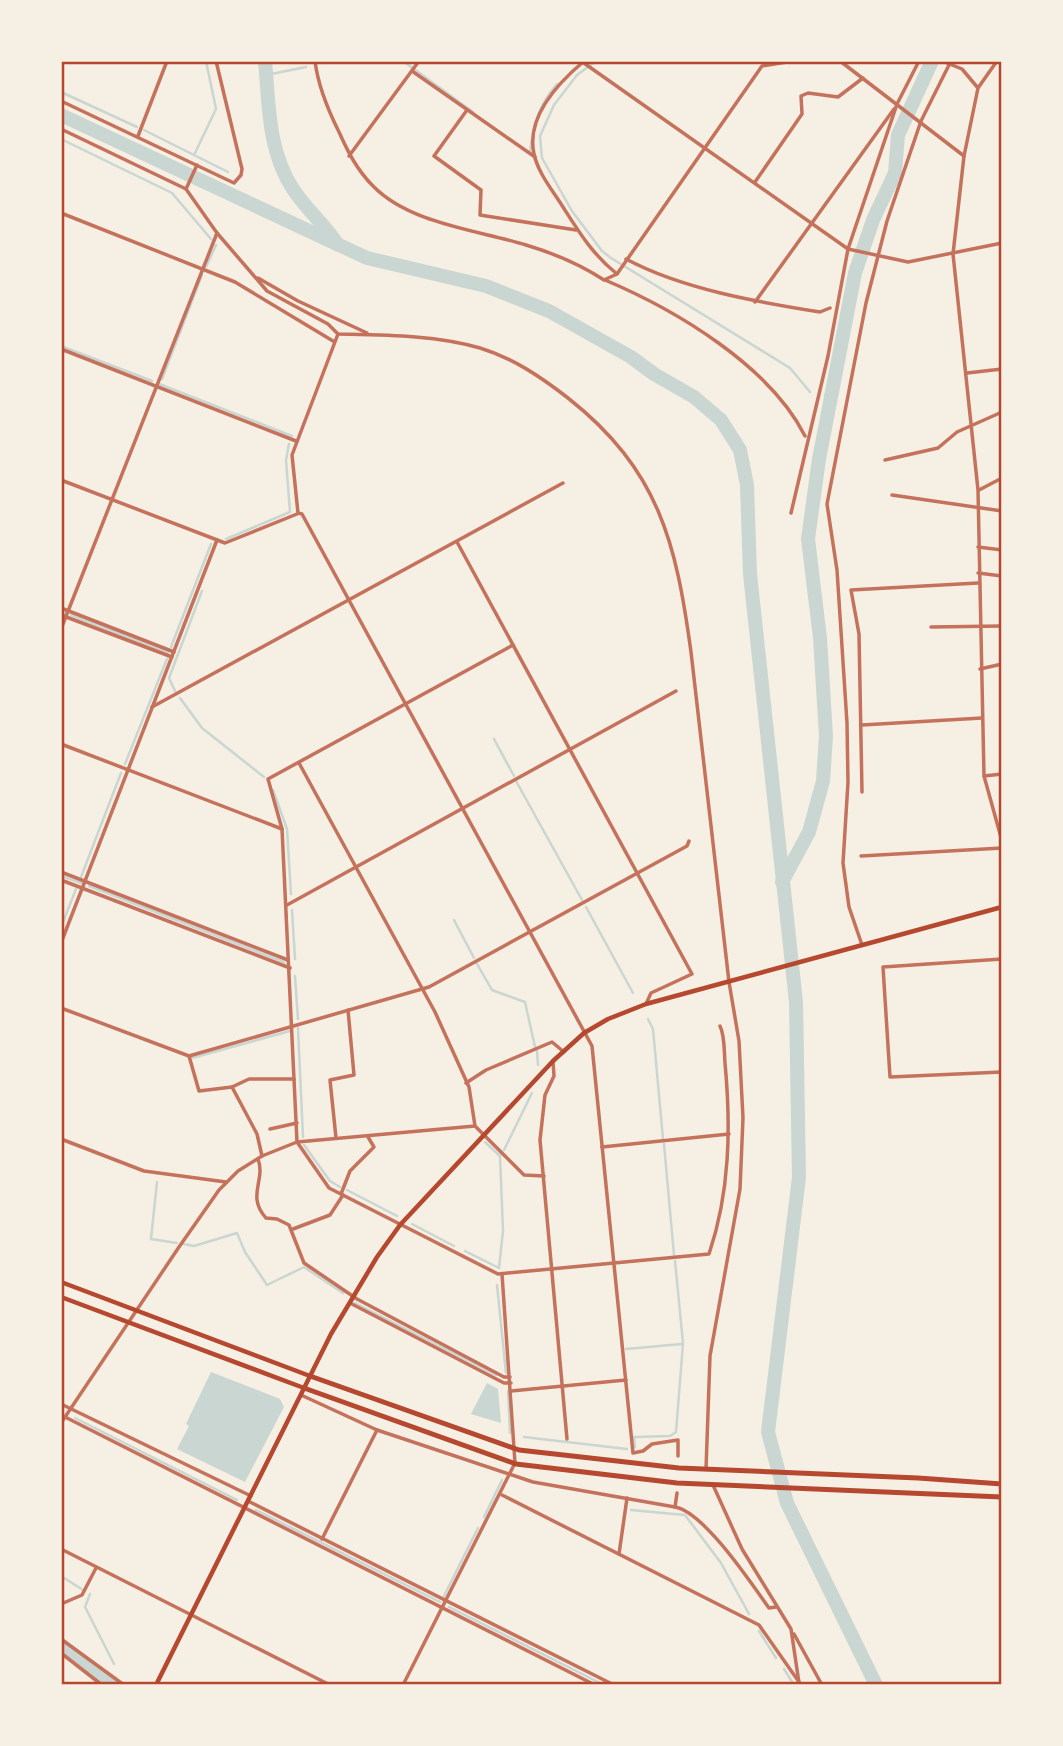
<svg xmlns="http://www.w3.org/2000/svg" width="1063" height="1746" font-family="'Titillium Web',sans-serif">
<rect width="100%" height="100%" fill="#f6efe4"/>
<g fill="#c9d6d2">
<polygon points="211,1372 280,1399 284,1407 245,1482 177,1449 189,1426 186,1424"/>
<polygon points="487,1383 498,1389 501,1423 471,1414"/>
</g>
<g fill="none" stroke-linecap="round" stroke-linejoin="round">
<g stroke="#c9d6d2" stroke-width="2.5">
<polyline points="325,61 325,63"/>
<polyline points="403,61 473,112"/>
<polyline points="596,61 577,75 554,105 540,136 542,158 572,211 602,251 611,258 790,368 810,392"/>
<polyline points="266,75 306,67"/>
<polyline points="61,92 137,127"/>
<polyline points="144,130 228,172"/>
<polyline points="61,139 172,193 211,239"/>
<path d="M530,152C533,128 538,105 557,84"/>
<polyline points="195,153 216,109 206,61"/>
<polyline points="185,174 187,168"/>
<polyline points="206,267 216,245"/>
<polyline points="61,346 152,381"/>
<polyline points="162,379 202,275"/>
<polyline points="159,384 292,436"/>
<polyline points="825,395 831,396"/>
<polyline points="226,539 290,512 286,460 289,444"/>
<polyline points="61,612 65,613"/>
<polyline points="71,615 168,653"/>
<polyline points="171,647 211,544"/>
<polyline points="175,691 169,678 202,591"/>
<polyline points="180,698 202,728 264,777"/>
<polyline points="494,739 514,776"/>
<polyline points="125,764 167,659"/>
<polyline points="516,781 582,900"/>
<polyline points="273,790 287,829 291,894"/>
<polyline points="61,876 81,883"/>
<polyline points="81,877 121,773"/>
<polyline points="89,886 284,962"/>
<polyline points="586,907 633,993"/>
<polyline points="292,910 295,959"/>
<polyline points="454,920 474,958"/>
<polyline points="61,927 76,889"/>
<polyline points="477,964 492,990 525,1002 535,1047"/>
<polyline points="295,976 298,1019"/>
<polyline points="648,1019 653,1029 663,1139"/>
<polyline points="298,1028 303,1137"/>
<polyline points="537,1051 538,1065"/>
<polyline points="192,1058 290,1031"/>
<polyline points="664,1144 674,1255"/>
<polyline points="304,1145 330,1181 340,1187"/>
<polyline points="504,1150 532,1093"/>
<polyline points="157,1182 151,1239 177,1243"/>
<polyline points="347,1190 397,1216"/>
<polyline points="412,1224 454,1246"/>
<polyline points="184,1244 194,1246 237,1233 245,1252 267,1285 304,1267 343,1293"/>
<polyline points="465,1251 499,1268 503,1231 500,1156 485,1142"/>
<polyline points="497,1285 506,1373"/>
<polyline points="355,1303 496,1375"/>
<polyline points="626,1349 682,1344"/>
<polyline points="508,1391 510,1433"/>
<polyline points="75,1418 237,1500"/>
<polyline points="524,1437 627,1449"/>
<polyline points="635,1447 634,1437 670,1436 676,1432 683,1343 675,1261"/>
<polyline points="256,1510 440,1602"/>
<polyline points="631,1510 685,1515 721,1563 749,1614"/>
<polyline points="484,1517 502,1480"/>
<polyline points="61,1576 83,1590"/>
<polyline points="90,1594 85,1607 114,1664"/>
<polyline points="444,1596 478,1528"/>
<polyline points="449,1607 604,1685"/>
<polyline points="759,1631 776,1658"/>
<polyline points="784,1669 794,1685"/>
</g>
<g stroke="#c9d6d2" stroke-width="14">
<path d="M265,61C269,105 268,151 293,189C306,209 325,225 338,245"/>
<polyline points="61,115 367,258 486,286 549,311 631,357 654,374 694,397 721,420 740,450 747,485 750,574 796,1002 799,1177 768,1432 787,1503 876,1685"/>
<polyline points="782,882 809,832 823,781 826,736 820,638 808,539 819,459 855,273 873,220 895,173 898,135 932,61"/>
<polyline points="61,1646 112,1685"/>
</g>
<g stroke="#c5725c" stroke-width="3.5">
<path d="M315,61C318,86 328,110 339,132C348,152 357,170 373,186C410,224 478,230 526,245C553,253 581,265 604,280L617,274L762,66L793,61"/>
<polyline points="581,61 848,249 908,262 1002,243"/>
<polyline points="840,61 964,156"/>
<polyline points="942,61 962,69 978,88"/>
<polyline points="997,61 978,88 964,156 953,254 978,490 984,776 1002,841"/>
<path d="M583,62C557,84 526,118 534,154C538,173 553,191 563,207C579,232 593,255 617,274"/>
<polyline points="412,71 535,157"/>
<polyline points="61,101 234,183 241,175 242,169 216,61"/>
<polyline points="467,110 434,156 481,190 480,215 576,230"/>
<polyline points="61,129 186,189"/>
<polyline points="138,136 167,61"/>
<polyline points="349,156 419,61"/>
<polyline points="755,182 802,114 801,96 808,93 838,97 863,78"/>
<polyline points="61,213 235,282 333,341"/>
<path d="M217,233L267,291L328,324L338,334C384,335 436,335 480,348C513,358 541,377 568,398C659,470 676,542 691,652L729,982L739,1041L743,1118L740,1189L710,1356L706,1469"/>
<path d="M626,259C682,289 757,302 820,312L830,308"/>
<polyline points="258,278 298,301 367,333"/>
<path d="M605,280C676,310 770,366 805,436"/>
<polyline points="755,302 894,109"/>
<polyline points="338,334 292,455 298,513 302,514 592,1046 633,1453 643,1451 652,1444 678,1440 678,1456"/>
<polyline points="61,349 296,441"/>
<polyline points="967,373 1002,369"/>
<polyline points="885,460 938,448 957,432 1002,412"/>
<polyline points="61,480 225,543 297,514"/>
<polyline points="979,490 1002,478"/>
<polyline points="892,495 1002,511"/>
<polyline points="791,513 828,356 848,249 897,104 919,61"/>
<polyline points="457,542 692,974 651,993 646,1004"/>
<polyline points="978,547 1002,550"/>
<polyline points="978,573 1002,576"/>
<polyline points="61,608 174,652"/>
<polyline points="61,615 172,657"/>
<polyline points="931,627 1002,626"/>
<polyline points="61,629 217,233 186,189 197,165"/>
<polyline points="980,669 1002,664"/>
<polyline points="152,707 563,483"/>
<polyline points="862,725 982,718"/>
<path d="M61,744L282,829L297,1142L329,1188L498,1274L709,1254C730,1192 731,1127 725,1063C724,1051 725,1036 720,1026"/>
<polyline points="299,763 435,1012 469,1087 475,1126 524,1175 544,1176"/>
<polyline points="984,776 1002,774"/>
<polyline points="862,792 859,634 851,590 978,583"/>
<polyline points="282,829 268,779 513,645"/>
<polyline points="861,856 1002,848"/>
<polyline points="61,872 288,960"/>
<polyline points="61,880 290,968"/>
<polyline points="287,905 676,691"/>
<polyline points="61,943 217,540"/>
<polyline points="862,945 849,907 843,863 848,782 847,723 837,570 827,504 866,303 887,221 921,121 951,61"/>
<polyline points="1002,959 883,967 890,1077 1002,1072"/>
<polyline points="61,1008 189,1056 429,987 687,846 689,841"/>
<polyline points="189,1056 199,1091 232,1087 257,1134 262,1156"/>
<polyline points="553,1061 554,1076 545,1095 540,1140 567,1439"/>
<polyline points="466,1083 486,1070 552,1042 564,1052"/>
<polyline points="232,1087 249,1079 294,1079"/>
<polyline points="270,1129 297,1123"/>
<polyline points="336,1138 330,1080 354,1075 348,1010"/>
<polyline points="61,1139 144,1171 226,1182"/>
<polyline points="602,1147 729,1134"/>
<path d="M258,1159C266,1180 246,1196 266,1218L277,1219L289,1225L304,1263L357,1299L504,1377H510"/>
<polyline points="341,1194 350,1171 374,1147 368,1137"/>
<polyline points="293,1229 330,1215 343,1195"/>
<polyline points="350,1303 504,1383 511,1383"/>
<polyline points="511,1391 626,1380"/>
<polyline points="301,1395 377,1430 533,1482 675,1507"/>
<polyline points="61,1404 251,1496"/>
<polyline points="65,1417 595,1685"/>
<polyline points="61,1423 179,1247 219,1190 238,1171 262,1156 297,1142 475,1126"/>
<polyline points="713,1485 742,1549 791,1629 799,1683"/>
<path d="M677,1493L675,1507C704,1512 751,1583 769,1608L776,1607"/>
<polyline points="502,1495 759,1625 799,1682"/>
<polyline points="248,1501 614,1685"/>
<polyline points="322,1539 377,1430"/>
<polyline points="61,1549 330,1685"/>
<polyline points="619,1554 627,1498"/>
<polyline points="61,1604 82,1595 96,1568"/>
<polyline points="794,1634 822,1685"/>
<polyline points="61,1639 124,1685"/>
<polyline points="61,1653 102,1685"/>
<polyline points="403,1685 515,1463 502,1274"/>
</g>
<g stroke="#b5482f" stroke-width="4.5">
<polyline points="61,1282 310,1376"/>
<polyline points="61,1297 304,1388"/>
<polyline points="156,1685 331,1334 377,1257 400,1225 553,1061 584,1033 608,1019 646,1004 1002,907"/>
</g>
<g stroke="#b5482f" stroke-width="5">
<polyline points="310,1376 519,1450 679,1468 918,1478 1002,1484"/>
<polyline points="304,1388 516,1464 677,1483 1002,1497"/>
</g>
</g>
<rect width="1063" height="1746" fill="none" stroke="#f6efe4" stroke-width="126"/>
<rect x="63" y="63" width="937" height="1620" fill="none" stroke="#b5482f" stroke-width="2.5"/>
</svg>
